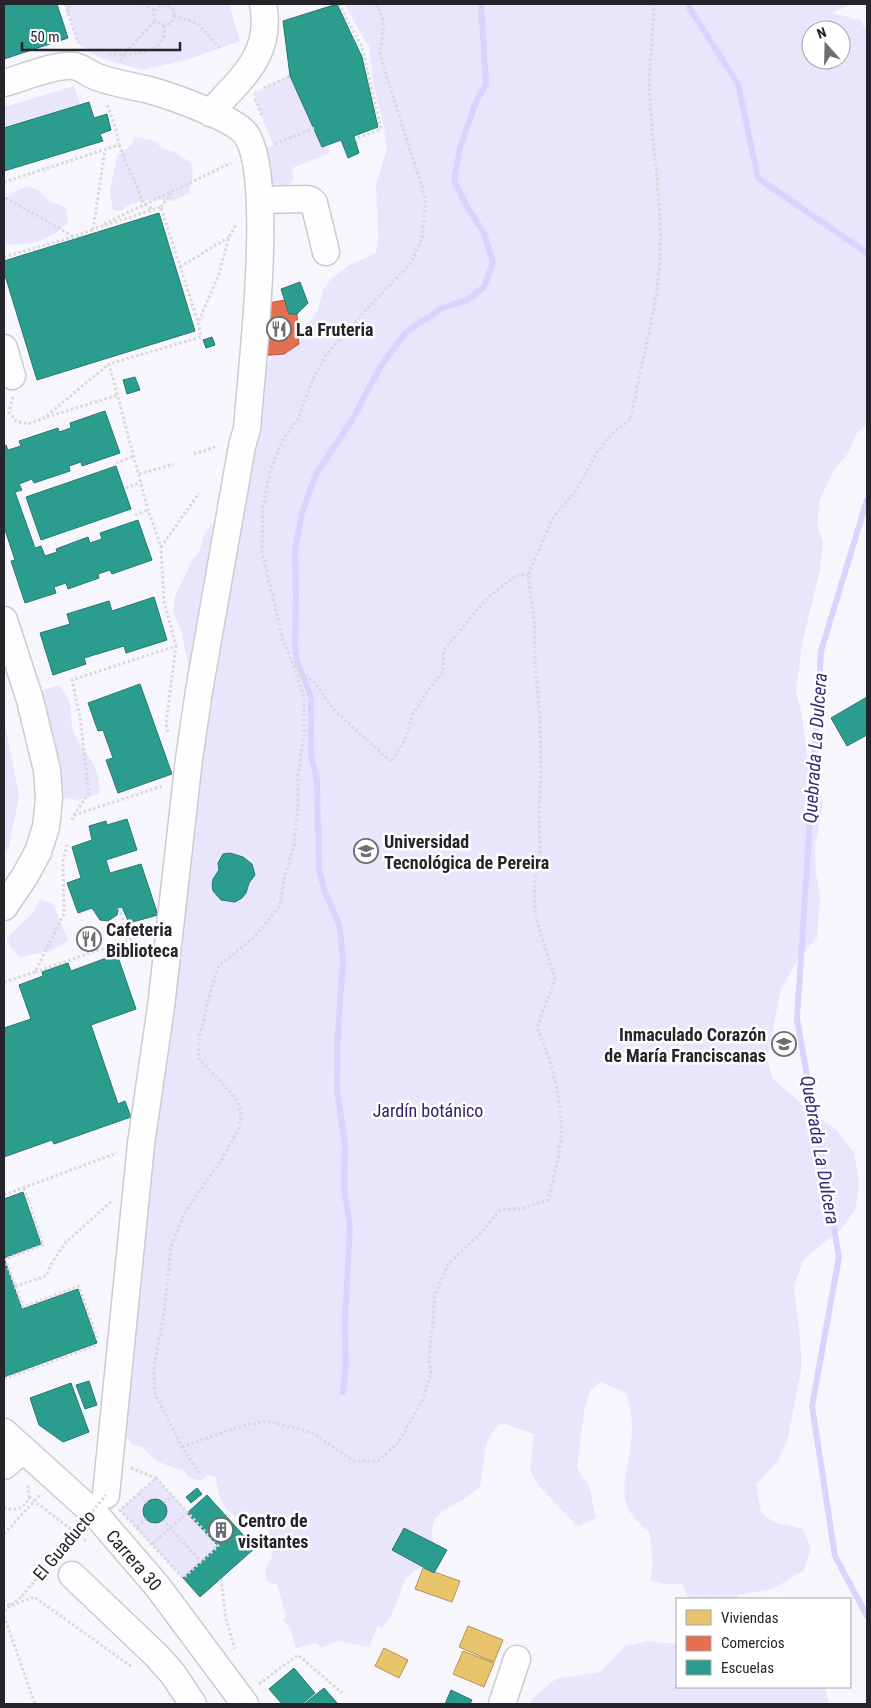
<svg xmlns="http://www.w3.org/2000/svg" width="871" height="1708" font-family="'Roboto Condensed',sans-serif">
<rect width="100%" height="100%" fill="#f7f6fc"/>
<g fill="#e8e5fd" fill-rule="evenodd">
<polygon points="65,4 229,4 240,41 189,59 143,70 109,61 93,54 78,43"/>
<path d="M345,4H852L831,13L860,20L867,32V424L857,433L849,452L833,471L820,500L817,525L823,542L820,570L802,644L796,692L802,715L808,763L814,773L823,802L815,848L816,873L820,897L817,938L799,958L781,989L767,1059L773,1079L811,1112L836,1129L854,1153L859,1182L856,1208L842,1228L803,1260L794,1286L801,1349V1370L788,1438L778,1461L756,1484L761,1512L773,1522L803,1529L811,1548L804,1570L773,1589L738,1595L737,1599H689L682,1584H665L650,1580L653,1562L649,1531C611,1504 627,1481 631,1443C633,1423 632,1411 626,1393L600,1382L590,1391L584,1412L577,1468L589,1486L596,1518L578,1527L539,1486L530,1470L534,1434L502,1423C484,1436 485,1453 482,1474C481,1477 481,1483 480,1486C479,1488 474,1491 472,1493C451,1511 423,1510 435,1546L425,1565L413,1572L405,1580L390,1619L382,1627L378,1625L369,1647L337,1641L322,1648L316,1643L296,1648L290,1628L283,1620L286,1615L277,1585L266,1581L265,1570L272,1557L269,1531L259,1520L251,1525C228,1517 218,1501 216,1477L207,1475L200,1481L188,1477L184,1470C166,1466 154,1462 143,1447L133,1445L125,1435L141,1144L202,674L188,666L182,632L173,611L175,596L193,559L200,550L203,538L211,525L229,519L263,397L266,365L273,356L284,354L299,344L312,318L318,310L323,290L330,280L348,266L376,253L378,237L376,184L387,150L384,128L373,82L369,46L356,26ZM811,30H841V60H811Z"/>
<polygon points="290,76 322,147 327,145 330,153 292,168 294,179 290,184 263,191 255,150 273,145 253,93"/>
<polygon points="74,86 80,104 4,128 4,107"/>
<polygon points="135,137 152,140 165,150 175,152 191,163 193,175 189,193 173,201 156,199 146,200 131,204 120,211 113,210 110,191 117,156 132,144"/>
<path d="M29,186L39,191L51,202L65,207L68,222C52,240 28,247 4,244V202C9,194 19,189 29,186Z"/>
<path d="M59,685C62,689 66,694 68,698C72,708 70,720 73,730C83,757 101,760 99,794L77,800L59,797L38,692Z"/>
<polygon points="4,718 19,797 8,850 4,854"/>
<path d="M40,899L55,905C57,919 65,928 68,941L53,950L20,957L11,948L7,938L33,913Z"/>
<polygon points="156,1478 218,1546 183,1578 120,1510"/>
<polygon points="648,1641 677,1644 677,1687 823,1687 825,1688 829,1704 529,1704 535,1696 556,1679 600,1672 625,1646"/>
</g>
<g fill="#e9c46a" stroke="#ae9457">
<polygon points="423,1568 460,1581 452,1602 415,1589"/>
<polygon points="468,1626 503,1640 494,1662 459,1647"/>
<polygon points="384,1648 408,1660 399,1678 375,1666"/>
<polygon points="463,1651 494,1663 484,1687 453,1674"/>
</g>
<g fill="#e76f51" stroke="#ad5845">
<polygon points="285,300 289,314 297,314 299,344 284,354 259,356 263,304"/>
<polygon points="81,932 97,932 96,948 81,947"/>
</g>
<g fill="#2a9d8f" stroke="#287971">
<polygon points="4,4 57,4 68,38 4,59"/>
<polygon points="337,4 362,57 378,127 354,136 359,153 348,158 341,140 322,147 290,76 283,21"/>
<polygon points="89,102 94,118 107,114 111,130 100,134 103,141 4,171 4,128"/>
<polygon points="159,213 195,331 37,380 4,272 4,261"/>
<polygon points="300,282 308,303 297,314 289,314 281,289"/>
<polygon points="212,337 215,345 206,348 203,340"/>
<polygon points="135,377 140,390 127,394 123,380"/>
<polygon points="105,411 120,453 82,466 81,462 69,466 70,471 34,483 32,479 19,484 22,490 15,492 35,548 41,546 45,556 57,552 56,549 88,537 90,543 102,539 100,533 138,520 152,560 112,574 110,570 98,574 99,578 68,589 66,583 54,587 56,593 25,603 11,561 15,560 4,527 4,446 6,445 8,450 21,446 19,441 58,428 59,432 71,428 70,423"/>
<polygon points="116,466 131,509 41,540 26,497"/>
<polygon points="154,597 167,640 126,653 124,646 84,658 86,664 53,675 40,633 70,624 67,614 109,601 112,611"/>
<polygon points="140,684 172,774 118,793 106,760 113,758 103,730 98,731 88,703"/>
<polygon points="867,697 867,735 847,746 831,718"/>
<polygon points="127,819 137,850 106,860 110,873 141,864 158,915 129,923 122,907 119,908 117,915 108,921 100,920 92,908 78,913 67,883 81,878 72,847 92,840 89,826 106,821 107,825"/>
<polygon points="230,853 243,857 252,864 255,875 249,883 246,893 242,898 235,902 221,900 213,891 212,885 213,879 219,870 218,863 223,854"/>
<polygon points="117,954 136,1009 91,1025 118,1104 125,1101 131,1117 54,1144 52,1140 4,1157 4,1028 31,1019 19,985 43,976 42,972 68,963 71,971"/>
<polygon points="23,1192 41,1244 4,1258 4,1199"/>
<polygon points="4,1258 22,1309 78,1289 97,1343 4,1377"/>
<polygon points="89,1381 97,1405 85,1409 76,1385"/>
<polygon points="71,1383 89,1432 63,1442 39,1425 30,1398"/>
<polygon points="197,1488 202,1494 191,1503 186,1497"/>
<polygon points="207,1495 255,1548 200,1597 183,1578 218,1546 187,1513"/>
<circle cx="155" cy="1511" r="12"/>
<polygon points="404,1528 447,1550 434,1573 392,1550"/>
<polygon points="294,1668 315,1693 302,1704 282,1704 269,1689"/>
<polygon points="324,1688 338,1704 304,1704"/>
<polygon points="451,1690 472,1700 470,1704 445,1704"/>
</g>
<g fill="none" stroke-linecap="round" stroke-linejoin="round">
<g stroke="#d9d4fd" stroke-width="6">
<polyline points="687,4 738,84 758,178 867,253"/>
<polyline points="867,500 821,651 797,1019 839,1257 812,1406 835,1556 867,1616"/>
<polyline points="343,1392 346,1364 345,1322 350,1226 344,1188 345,1145 337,1090 338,1031 343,960 340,927 325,892 319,870 317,780 311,755 311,697 297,661 295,645 296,596 295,550 302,513 316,474 352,420 381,366 406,332 442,308 467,300 484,287 493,262 484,233 466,205 454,180 460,148 476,102 486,84 481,4"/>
</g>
<defs>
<g id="minor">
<path d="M4,83C22,78 56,64 73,66C82,67 89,74 97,77C113,83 132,86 149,90C171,96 231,117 245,133C276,173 251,373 247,429L242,446L199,691L189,759L161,1007L141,1144L106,1495"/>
<path d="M210,113C241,78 273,55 263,4"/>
<polyline points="261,200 306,199 311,200 314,203 326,252"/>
<polyline points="4,348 12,376"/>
<polyline points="4,620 30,700 47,770 49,799 46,827 38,852 25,876 4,907"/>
<polyline points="4,1432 97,1516 158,1587 245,1704"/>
<polyline points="4,1466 23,1450"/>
<polyline points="72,1575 157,1656 173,1674 193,1704"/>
<polyline points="502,1704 517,1659"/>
</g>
</defs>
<use href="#minor" stroke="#cccbd1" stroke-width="29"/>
<g stroke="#d9d9db" stroke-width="3" stroke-dasharray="2.5 2.5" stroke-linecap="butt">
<polyline points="65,4 78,43"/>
<polyline points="143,4 155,11"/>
<polyline points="339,4 362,47 381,129 355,139"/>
<circle cx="164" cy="15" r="10"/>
<polyline points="68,13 70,4"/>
<polyline points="174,16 189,20 199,25 220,48"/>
<path d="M109,54C131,55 168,56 164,25"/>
<polyline points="120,61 124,54 156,20"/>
<polyline points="264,88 290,76"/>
<polyline points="255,99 262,116"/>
<polyline points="275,144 314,128"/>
<polyline points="119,145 144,204 153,209"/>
<polyline points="4,182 119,145 116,129 107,104"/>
<polyline points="4,193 6,198 76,238"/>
<polyline points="161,207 171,193"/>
<polyline points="104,224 231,163"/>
<polyline points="4,257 73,237 94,229"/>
<polyline points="180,267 229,237"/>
<polyline points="199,321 219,274 229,237 236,225"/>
<polyline points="13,397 9,412 16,421 28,424 44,418 109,364"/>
<polyline points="47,417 118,395"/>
<polyline points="194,454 218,446"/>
<polyline points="116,463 134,456"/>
<polyline points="139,474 174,464"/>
<polyline points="126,488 141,482"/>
<polyline points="135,515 148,510"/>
<polyline points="161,547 199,493"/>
<polyline points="294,665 316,684 333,709 391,762 405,740 413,714 428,690 443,672 444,650 488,597 517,575 528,575"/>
<polyline points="168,732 166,724 176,646"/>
<polyline points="74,815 163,786"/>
<polyline points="72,820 73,816 89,793 80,718 72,680 176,646 164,601 161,547 148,510 109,364 201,337 198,322 161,207 93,229 105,150"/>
<polyline points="119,908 129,940"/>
<polyline points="35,972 145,934"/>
<polyline points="4,982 35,972 64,914 63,861 67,845"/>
<polyline points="24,1188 43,1245 5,1259 23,1307 79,1286 97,1338"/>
<polyline points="4,1195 117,1153"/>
<polyline points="15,1286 46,1276 53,1261 66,1242 112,1201"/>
<polyline points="4,1379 97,1345"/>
<path d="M182,1447L238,1427L266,1421L311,1432L354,1461H378L398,1443L423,1399L431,1373L429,1360L435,1295L448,1264L480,1234L500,1210L523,1208L548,1200C553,1179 560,1157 561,1136C563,1103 551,1058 537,1028L555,979L536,918L534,883L540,854L539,817L541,767L540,720L535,661V629L528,575L553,517L576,491L597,452L612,434L631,419C640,365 657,312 660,258C663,205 652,152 650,99C648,68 653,35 654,4"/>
<polyline points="131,1468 156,1478"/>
<polyline points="199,1473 182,1447 155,1394 154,1366 164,1313 171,1247 185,1212 221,1161 239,1128 241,1111 235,1097 198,1058 200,1034 212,986 219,966 254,937 279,907 285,875 294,846 298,809 298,775 304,736 304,697 293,664 283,640 262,551 263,506 270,472 282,441 299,417 311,383 326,355 365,311 411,263 422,238 426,200 380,55 384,22 376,4"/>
<polygon points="156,1478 218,1546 183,1578 120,1510"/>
<polyline points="139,1493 147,1503"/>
<polyline points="29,1497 86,1541"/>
<polyline points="164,1503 172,1496"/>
<path d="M4,1507C15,1512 24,1509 29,1497L28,1486"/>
<polyline points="163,1520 201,1562"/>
<polyline points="137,1527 146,1519"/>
<polyline points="4,1534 40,1495"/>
<polyline points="152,1544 187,1513"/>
<polyline points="221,1579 226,1619 235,1649"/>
<polyline points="4,1600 10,1606 22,1596"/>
<polyline points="4,1611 10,1606 34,1597 132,1667"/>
<polyline points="4,1616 35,1704"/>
<polyline points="259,1684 298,1655 342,1693"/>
</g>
<use href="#minor" stroke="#fefeff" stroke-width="26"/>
<polyline stroke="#d9d9db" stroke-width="3" stroke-dasharray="2.5 2.5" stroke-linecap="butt" points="22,1596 106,1495"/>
</g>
<defs>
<symbol id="restaurant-ring" viewBox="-11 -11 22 22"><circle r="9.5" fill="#fff" stroke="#6e6e74" stroke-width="1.5"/><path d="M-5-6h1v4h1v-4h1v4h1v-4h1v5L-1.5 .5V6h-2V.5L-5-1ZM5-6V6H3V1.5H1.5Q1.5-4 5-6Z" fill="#6e6e74"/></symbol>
<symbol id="university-ring" viewBox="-11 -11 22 22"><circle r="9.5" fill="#fff" stroke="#6e6e74" stroke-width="1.5"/><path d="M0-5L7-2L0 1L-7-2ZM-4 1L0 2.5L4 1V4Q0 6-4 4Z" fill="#6e6e74"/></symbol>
<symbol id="school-ring" viewBox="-11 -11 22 22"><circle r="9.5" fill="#fff" stroke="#6e6e74" stroke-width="1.5"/><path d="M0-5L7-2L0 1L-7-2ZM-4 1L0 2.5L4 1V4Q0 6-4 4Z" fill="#6e6e74"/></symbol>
<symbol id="building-ring" viewBox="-11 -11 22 22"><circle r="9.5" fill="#fff" stroke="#6e6e74" stroke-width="1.5"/><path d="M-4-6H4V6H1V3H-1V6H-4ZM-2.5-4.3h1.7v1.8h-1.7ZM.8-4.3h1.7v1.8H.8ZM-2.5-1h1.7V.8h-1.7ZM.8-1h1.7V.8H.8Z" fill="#6e6e74"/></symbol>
</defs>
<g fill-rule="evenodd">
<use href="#restaurant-ring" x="265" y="315" width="28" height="28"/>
<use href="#university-ring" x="352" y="837" width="28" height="28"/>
<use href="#restaurant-ring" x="75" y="925" width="28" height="28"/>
<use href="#school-ring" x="770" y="1030" width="28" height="28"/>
<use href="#building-ring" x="207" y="1516" width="28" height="28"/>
</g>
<g text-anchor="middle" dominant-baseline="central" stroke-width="5" stroke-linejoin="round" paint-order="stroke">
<g font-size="18" font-weight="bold" fill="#25242a" stroke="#fff" text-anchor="start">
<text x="296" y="329">La Fruteria</text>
<text x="384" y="841">Universidad<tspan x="384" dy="21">Tecnológica de Pereira</tspan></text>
<text x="106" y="929">Cafeteria<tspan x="106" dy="21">Biblioteca</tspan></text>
<text x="766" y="1034" text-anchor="end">Inmaculado Corazón<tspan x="766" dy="21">de María Franciscanas</tspan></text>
<text x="238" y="1520">Centro de<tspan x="238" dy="21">visitantes</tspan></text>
</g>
<g font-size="18" fill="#321c69" stroke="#fff">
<text x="428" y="1110">Jardín botánico</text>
</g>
<g font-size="18" fill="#25242a" stroke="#fff">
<text transform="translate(64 1545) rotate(-50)">El Guaducto</text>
<text transform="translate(134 1560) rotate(49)">Carrera 30</text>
</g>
<g font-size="19" font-style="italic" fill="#3c2976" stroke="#fff">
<text transform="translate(815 748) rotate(-86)">Quebrada La Dulcera</text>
<text transform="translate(820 1150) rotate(80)">Quebrada La Dulcera</text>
</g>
</g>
<rect width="871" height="1708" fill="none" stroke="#25242a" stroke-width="10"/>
<rect x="676" y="1598" width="175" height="90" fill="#ffffff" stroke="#a8a7aa"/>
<rect x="686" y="1610" width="25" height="15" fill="#e9c46a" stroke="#a8a7aa"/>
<text x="721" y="1623" font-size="15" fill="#25242a">Viviendas</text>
<rect x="686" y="1636" width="25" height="15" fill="#e76f51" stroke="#a8a7aa"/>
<text x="721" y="1648" font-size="15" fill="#25242a">Comercios</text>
<rect x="686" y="1660" width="25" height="15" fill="#2a9d8f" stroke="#a8a7aa"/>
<text x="721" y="1673" font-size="15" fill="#25242a">Escuelas</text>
<g transform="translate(826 45) rotate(340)"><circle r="24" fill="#ffffff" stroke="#a8a7aa"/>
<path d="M0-4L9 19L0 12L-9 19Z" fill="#6e6e74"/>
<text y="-8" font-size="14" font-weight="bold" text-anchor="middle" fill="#25242a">N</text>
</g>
<path d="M22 42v8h158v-8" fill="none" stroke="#25242a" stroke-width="2.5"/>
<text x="30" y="42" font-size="15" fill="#25242a" stroke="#ffffff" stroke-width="4" paint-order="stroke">50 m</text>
</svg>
